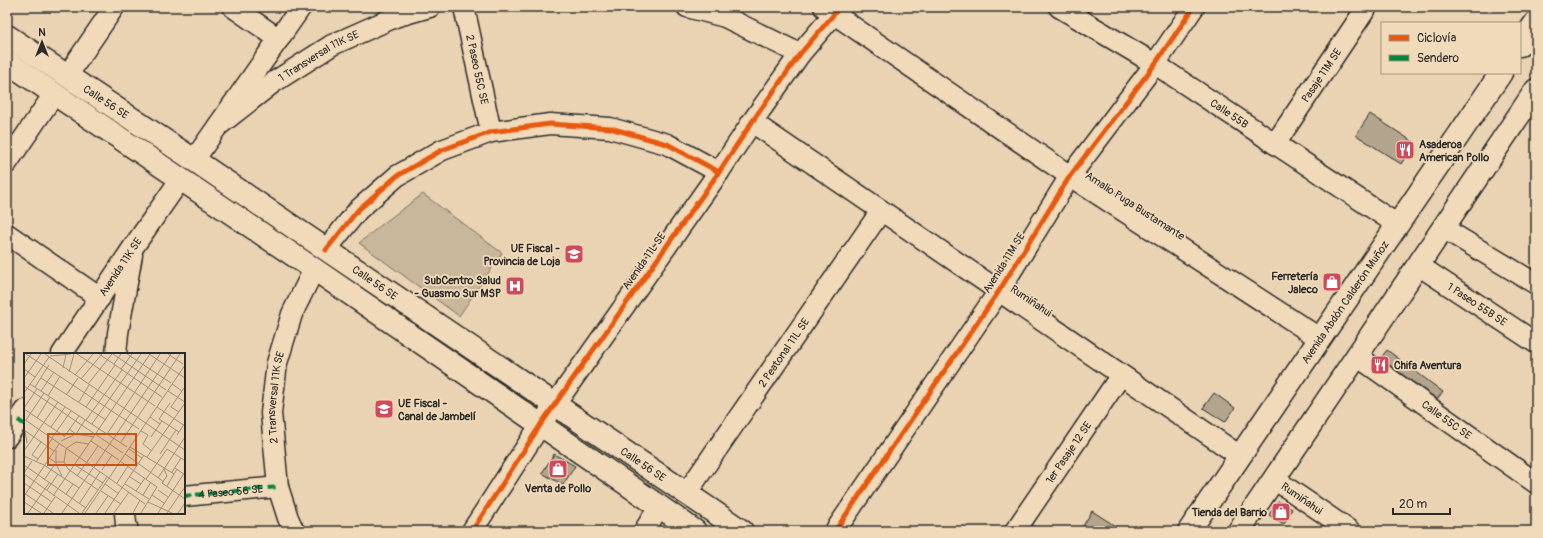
<svg xmlns="http://www.w3.org/2000/svg" width="1543" height="538" font-family="Pangolin,sans-serif">
<rect width="100%" height="100%" fill="#e9d3b3"/>
<filter id="ink" filterUnits="userSpaceOnUse"><feTurbulence type="fractalNoise" baseFrequency=".025" numOctaves="2"/><feDisplacementMap in="SourceGraphic" scale="8" xChannelSelector="R" yChannelSelector="G"/><feConvolveMatrix kernelMatrix="1 2 1 2 8 2 1 2 1" color-interpolation-filters="sRGB"/></filter>
<g filter="url(#ink)">
<polygon fill="#c9b79c" stroke="#7a7164" points="423,194 502,253 459,316 359,243 385,222"/>
<g fill="#b3a48e" stroke="#2b2b2b">
<polygon points="1370,114 1415,143 1401,164 1356,135"/>
<polygon points="1387,350 1443,392 1437,399 1380,359"/>
<polygon points="1214,393 1235,408 1225,422 1203,408"/>
<polygon points="554,454 575,466 563,485 542,473"/>
<polygon points="1278,501 1292,509 1284,524 1269,515"/>
<polygon points="1092,511 1123,531 1080,531"/>
</g>
<g fill="none" stroke-linecap="round" stroke-linejoin="round">
<defs>
<g id="minor">
<polyline points="233,7 279,39"/>
<path id="s1" d="M464,7L491,132"/>
<polyline points="687,7 725,17 800,54"/>
<polyline points="824,7 1070,176 1319,338"/>
<path id="s2" d="M1059,7L1155,64L1398,225"/>
<polyline points="67,76 114,7"/>
<polyline points="752,122 1240,456"/>
<path id="s3" d="M218,126L274,82L332,45L395,17L430,7"/>
<path id="s4" d="M1275,144L1367,7"/>
<polyline points="194,160 301,7"/>
<polyline points="7,163 54,94"/>
<polyline points="1443,228 1536,284"/>
<polyline points="7,234 100,298"/>
<polyline points="326,250 358,210 397,176 442,150 491,132 550,124 610,128 667,144 719,172"/>
<path id="s5" d="M1418,265L1536,343"/>
<path id="s6" d="M62,354L134,246L180,180"/>
<polyline points="116,354 118,333 132,255"/>
<path id="s7" d="M1357,356L1536,483"/>
<polyline points="7,437 25,410"/>
<path id="s8" d="M1274,479L1350,531"/>
<path id="s9" d="M686,494L881,211"/>
<polyline points="184,496 278,487"/>
<polyline points="125,513 126,524 128,531"/>
<path id="s10" d="M294,531L288,518L278,487L271,413L277,363L292,314L314,269"/>
<polyline points="472,531 541,424 719,172 752,122 800,54 840,7"/>
<polyline points="644,531 659,507"/>
<polyline points="835,531 999,291 1070,176 1155,64 1194,7"/>
<path id="s11" d="M1015,531L1121,375"/>
</g>
<g id="secondary">
<path id="s12" d="M7,36L194,160L742,531"/>
<polyline points="1520,45 1536,22"/>
<polyline points="7,62 314,269 695,531"/>
<path id="s13" d="M1189,531L1501,73"/>
<polyline points="1239,531 1536,90"/>
</g>
</defs>
<use href="#minor" stroke="#2b2b2b" stroke-width="23"/>
<use href="#secondary" stroke="#2b2b2b" stroke-width="25"/>
<use href="#minor" stroke="#f1dab9" stroke-width="20"/>
<use href="#secondary" stroke="#f1dab9" stroke-width="22"/>
<g stroke="#00873e" stroke-width="4" stroke-dasharray="8 4" stroke-linecap="butt">
<polyline points="18,420 25,425"/>
<path id="s14" d="M184,496L278,487"/>
</g>
<defs>
<g id="cycleway">
<polyline points="326,250 358,210 397,176 442,150 491,132 550,124 610,128 667,144 719,172"/>
<polyline points="472,531 541,424 719,172 752,122 800,54 840,7"/>
<polyline points="835,531 999,291 1070,176 1155,64 1194,7"/>
</g>
</defs>
<use href="#cycleway" stroke="#f1dab9" stroke-width="8"/>
<use href="#cycleway" stroke="#e8590c" stroke-width="5"/>
</g>
</g>
<defs>
<symbol id="restaurant-square" viewBox="-11 -11 22 22"><rect x="-9" y="-9" width="18" height="18" rx="4" fill="#d1495b" stroke="#f1dab9"/><path d="M-5-6h1v4h1v-4h1v4h1v-4h1v5L-1.5 .5V6h-2V.5L-5-1ZM5-6V6H3V1.5H1.5Q1.5-4 5-6Z" fill="#fff"/></symbol>
<symbol id="school-square" viewBox="-11 -11 22 22"><rect x="-9" y="-9" width="18" height="18" rx="4" fill="#d1495b" stroke="#f1dab9"/><path d="M0-5L7-2L0 1L-7-2ZM-4 1L0 2.5L4 1V4Q0 6-4 4Z" fill="#fff"/></symbol>
<symbol id="shop-square" viewBox="-11 -11 22 22"><rect x="-9" y="-9" width="18" height="18" rx="4" fill="#d1495b" stroke="#f1dab9"/><path d="M-5-2.5h2.3a2.7 3.5 0 0 1 5.4 0H5L5.5 6h-11ZM-1.5-2.5h3a1.5 2.3 0 0 0-3 0Z" fill="#fff"/></symbol>
<symbol id="hospital-square" viewBox="-11 -11 22 22"><rect x="-9" y="-9" width="18" height="18" rx="4" fill="#d1495b" stroke="#f1dab9"/><path d="M-5-5h3v3.5h4V-5h3V5h-3V1.5h-4V5h-3Z" fill="#fff"/></symbol>
</defs>
<g fill-rule="evenodd">
<use href="#restaurant-square" x="1394" y="139" width="22" height="22"/>
<use href="#school-square" x="563" y="243" width="22" height="22"/>
<use href="#shop-square" x="1321" y="271" width="22" height="22"/>
<use href="#hospital-square" x="504" y="275" width="22" height="22"/>
<use href="#restaurant-square" x="1369" y="354" width="22" height="22"/>
<use href="#school-square" x="373" y="398" width="22" height="22"/>
<use href="#shop-square" x="547" y="458" width="22" height="22"/>
<use href="#shop-square" x="1270" y="501" width="22" height="22"/>
</g>
<g text-anchor="middle" dominant-baseline="central" stroke-width="3.5" stroke-linejoin="round" paint-order="stroke">
<g font-size="11" fill="#2b2b2b" stroke="#f1dab9">
<text stroke="none"><textPath href="#s3" startOffset="123">1 Transversal 11K SE</textPath></text>
<text stroke="none"><textPath href="#s1" startOffset="64">2 Paseo 55C SE</textPath></text>
<text stroke="none"><textPath href="#s4" startOffset="83">Pasaje 11M SE</textPath></text>
<text stroke="none"><textPath href="#s12" startOffset="119">Calle 56 SE</textPath></text>
<text stroke="none"><textPath href="#s2" startOffset="201">Calle 55B</textPath></text>
<text transform="translate(1135 206) rotate(33)">Amalio Puga Bustamante</text>
<text transform="translate(644 261) rotate(-55)">Avenida 11L SE</text>
<text transform="translate(1004 263) rotate(-58)">Avenida 11M SE</text>
<text stroke="none"><textPath href="#s6" startOffset="105">Avenida 11K SE</textPath></text>
<text stroke="none"><textPath href="#s12" startOffset="443">Calle 56 SE</textPath></text>
<text transform="translate(1031 301) rotate(34)">Rumiñahui</text>
<text stroke="none"><textPath href="#s13" startOffset="277">Avenida Abdón Calderón Muñoz</textPath></text>
<text stroke="none"><textPath href="#s5" startOffset="71">1 Paseo 55B SE</textPath></text>
<text stroke="none"><textPath href="#s9" startOffset="172">2 Peatonal 11L SE</textPath></text>
<text stroke="none"><textPath href="#s10" startOffset="137">2 Transversal 11K SE</textPath></text>
<text stroke="none"><textPath href="#s7" startOffset="110">Calle 55C SE</textPath></text>
<text stroke="none"><textPath href="#s11" startOffset="95">1er Pasaje 12 SE</textPath></text>
<text stroke="none"><textPath href="#s12" startOffset="767">Calle 56 SE</textPath></text>
<text stroke="none"><textPath href="#s14" startOffset="47">4 Paseo 56 SE</textPath></text>
<text stroke="none"><textPath href="#s8" startOffset="34">Rumiñahui</textPath></text>
</g>
<g font-size="11" font-weight="bold" fill="#2b2b2b" stroke="#f1dab9" text-anchor="end">
<text x="1419" y="144" text-anchor="start">Asaderoa<tspan x="1419" dy="13">American Pollo</tspan></text>
<text x="560" y="248">UE Fiscal -<tspan x="560" dy="13">Provincia de Loja</tspan></text>
<text x="1318" y="276">Ferretería<tspan x="1318" dy="13">Jaleco</tspan></text>
<text x="501" y="280">SubCentro Salud<tspan x="501" dy="13">- Guasmo Sur MSP</tspan></text>
<text x="1394" y="365" text-anchor="start">Chifa Aventura</text>
<text x="398" y="403" text-anchor="start">UE Fiscal -<tspan x="398" dy="13">Canal de Jambelí</tspan></text>
<text x="558" y="488" text-anchor="middle">Venta de Pollo</text>
<text x="1267" y="512">Tienda del Barrio</text>
</g>
</g>
<g transform="translate(24 353)">
<rect width="161" height="161" fill="#e9d3b3"/>
<path fill="none" stroke="#9d907d" stroke-width="1" d="M2,1L115,76M21,1L161,97M53,1L131,53M75,1L138,44M89,1L142,37M103,1L147,30M125,1L161,25M144,1L159,11M26,3L47,1M0,11L7,1M90,11L97,1M39,15L42,1M0,16L11,24M97,16L108,1M45,19L50,1M51,22L69,1M0,25L17,1M17,25L82,67M57,26L78,1M6,31L103,94M64,31L88,1M148,31L158,38M0,33L99,100M11,34L25,12M17,38L30,19M144,38L161,49M0,40L25,4M43,41L54,25M24,43L36,23M55,49L65,32M146,50L135,66L155,79M62,54L91,12M133,54L161,73M0,55L13,36M0,56L40,83M155,59L147,54L160,35M126,64L136,71M13,65L26,44M0,66L85,125L161,12M2,67L20,40M62,67L98,17M68,71L117,1M27,74L41,54M45,76L52,81L61,67M0,77L30,98M1,78L3,90M117,78L124,82L119,91L128,98M83,81L136,1M153,82L161,70M40,84L55,63M127,84L138,68M28,85L47,58M37,88L52,81L70,84M67,88L95,107M97,89L156,1M106,94L150,121M43,95L52,89L65,91M42,96L40,109L44,116L74,137M105,96L118,105M32,97V111L38,123M0,98L34,49M101,101L140,129M136,101L152,77M0,103L20,112L55,135M123,104L161,50M25,105L31,109H40M14,106L8,102L17,89M96,108L133,134L117,160M12,109L28,86M63,109L74,93M0,112L62,155M51,112L79,130M70,114L147,1M151,115L161,122M140,116L143,123L138,130L161,146M78,117L88,102M148,119L157,105M0,120L8,108M0,121L55,160M53,123L62,110M106,124L117,131M134,125L161,84M122,126L143,96L160,107M20,127L31,111M0,130L28,149M93,130L104,113M81,131L95,141M101,131L125,146M143,133L153,116M23,137L34,121M134,137L144,144M77,138L97,151M112,138L121,125M0,140L29,160M42,141L49,131M119,142L127,129M128,142L140,150M0,143L35,91M29,143L126,1M0,149L17,160M124,149L148,160M55,151L76,119M4,160L25,130M20,160L31,144M38,160L69,115M58,160L83,124M61,160L85,125L121,151M72,160L84,143M81,160L120,102M90,160L105,139M109,160L116,147M134,160L161,119M143,160L161,134M154,160L161,150"/>
<path fill="#cc5211" fill-opacity="0.15" stroke="#cc5211" stroke-width="2" d="M24,81H112V112H24Z"/>
<rect width="161" height="161" fill="none" stroke="#2b2b2b" stroke-width="2"/>
</g>
<rect width="1543" height="538" fill="none" stroke="#f1dab9" stroke-width="24"/>
<rect x="12" y="12" width="1519" height="514" fill="none" stroke="#2b2b2b" stroke-width="1.5" filter="url(#ink)"/>
<rect x="1381" y="22" width="140" height="52" fill="#f1dab9" stroke="#a29480"/>
<rect x="1389" y="35" width="20" height="6" fill="#e8590c" stroke="#a29480"/>
<text x="1417" y="42" font-size="12" fill="#2b2b2b">Ciclovía</text>
<rect x="1389" y="55" width="20" height="6" fill="#00873e" stroke="#a29480"/>
<text x="1417" y="62" font-size="12" fill="#2b2b2b">Sendero</text>
<g transform="translate(42 42)" stroke="#f1dab9" stroke-width="3" paint-order="stroke">
<path d="M0-3L7 15L0 10L-7 15Z" fill="#2b2b2b"/>
<text y="-6" font-size="11" font-weight="bold" text-anchor="middle" fill="#2b2b2b">N</text>
</g>
<path d="M1393 508v6h57v-6" fill="none" stroke="#2b2b2b" stroke-width="2"/>
<text x="1399" y="508" font-size="12" fill="#2b2b2b" stroke="#f1dab9" stroke-width="3" paint-order="stroke">20 m</text>
</svg>
